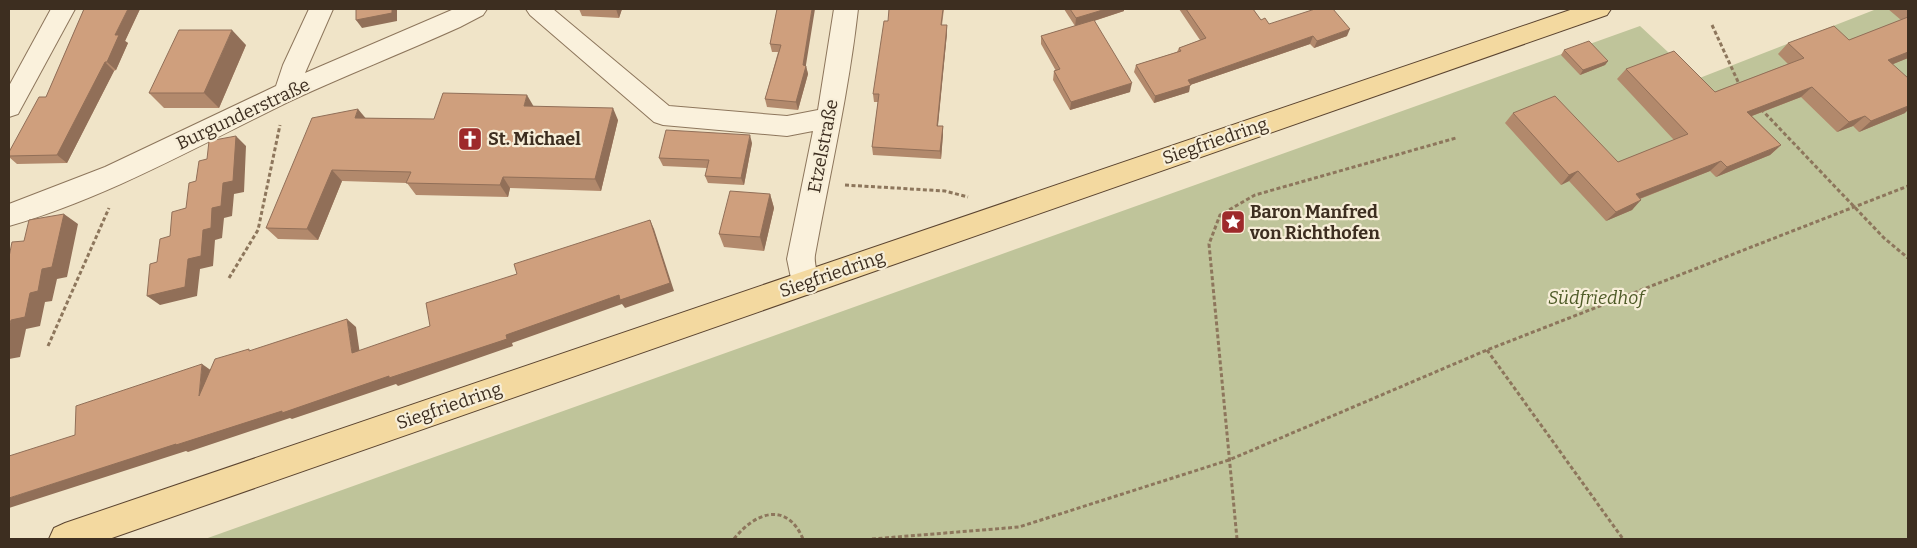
<svg xmlns="http://www.w3.org/2000/svg" width="1917" height="548" font-family="Bitter,serif">
<rect width="100%" height="100%" fill="#f0e4c8"/>
<polygon fill="#bfc49a" points="1874,9 1908,9 1908,539 205,539 1640,26 1697,79 1874,10"/>
<g fill="none" stroke-linecap="round" stroke-linejoin="round">
<defs>
<g id="minor">
<polygon points="51,9 75,9 18,114 9,117 9,86"/>
<path d="M309,9H333L305,73L454,9H487L483,15L460,27C403,53 343,76 286,103C196,147 106,198 9,226V204L105,167L276,86L283,65Z"/>
<path d="M526,9H553L669,106L787,116L818,110L834,9H858C849,91 830,173 815,255C813,269 823,277 816,292L806,295L796,292L792,283L787,259L813,131L787,136L663,125L654,122L530,15Z"/>
</g>
<polygon id="major" points="1573,9 1611,9 1607,15 109,539 49,539 54,528 65,523"/>
</defs>
<use href="#minor" stroke="#8d765c" stroke-width="2"/>
<use href="#major" stroke="#5b4430" stroke-width="2"/>
<g stroke="#8d765c" stroke-width="3" stroke-dasharray="4 2.5" stroke-linecap="butt">
<polyline points="1712,25 1740,86"/>
<polyline points="1761,109 1884,238 1908,258"/>
<polyline points="845,185 945,191 968,197"/>
<polyline points="229,278 258,230 280,125"/>
<polyline points="48,346 109,208"/>
<polyline points="1487,350 1623,539"/>
<path d="M734,539C755,512 787,501 803,539"/>
<polyline points="872,539 1019,527 1229,460 1487,350 1908,186"/>
<polyline points="1237,539 1209,244 1220,215 1255,195 1456,138"/>
</g>
<use href="#minor" fill="#faf1dc" fill-rule="evenodd"/>
<use href="#major" fill="#f3d9a0" fill-rule="evenodd"/>
</g>
<g fill="#b2896c">
<polygon points="84,9 140,9 125,41 128,43 116,70 114,71 67,163 17,164 9,157 9,152 46,97"/>
<polygon points="579,9 622,9 619,18 582,16"/>
<polygon points="777,9 806,66 808,74 798,110 767,107 765,99 778,52 772,52 770,44"/>
<polygon points="944,9 942,25 947,25 947,33 938,126 943,126 943,134 941,159 873,155 872,147 878,102 874,102 873,94"/>
<polygon points="1064,9 1124,9 1124,11 1094,21 1130,92 1070,110 1053,80 1054,71 1056,71 1041,44 1041,36 1075,26"/>
<polygon points="1179,9 1253,9 1261,20 1269,24 1347,36 1314,48 1310,44 1190,85 1189,92 1154,103 1134,72 1136,65 1177,52 1179,48 1200,40"/>
<polygon points="1888,9 1908,9 1908,58 1893,64 1905,113 1859,132 1853,126 1837,132 1801,97 1752,116 1781,145 1770,155 1716,177 1710,171 1640,199 1632,210 1606,221 1569,181 1561,185 1505,123 1513,113 1618,162 1674,140 1617,79 1626,69 1715,92 1788,64 1778,54 1788,43 1849,40 1901,20"/>
<polygon points="246,45 219,108 164,108 149,93"/>
<polygon points="1564,50 1608,61 1605,65 1580,75 1561,55"/>
<polygon points="533,106 618,120 601,191 510,188 508,197 416,195 407,183 342,181 318,240 278,239 266,228 366,118 434,119"/>
<polygon points="752,143 744,185 708,183 705,176 707,168 663,166 659,158"/>
<polygon points="770,194 774,208 764,251 724,247 719,234"/>
</g>
<g fill="#916f58">
<polygon points="128,9 140,9 125,41 128,43 116,70 107,62 115,35"/>
<polygon points="392,9 397,9 397,21 362,28 356,20"/>
<polygon points="616,9 622,9 619,18"/>
<polygon points="812,9 815,9 805,71 806,66 808,74 798,110 796,102"/>
<polygon points="1106,9 1124,9 1124,11 1075,27 1076,18"/>
<polygon points="947,25 947,33 937,134 937,126"/>
<polygon points="1350,29 1347,36 1314,48 1317,41"/>
<polygon points="232,30 246,45 219,108 204,93"/>
<polygon points="1313,36 1310,44 1190,85 1189,92 1154,103 1155,96 1188,80"/>
<polygon points="1908,52 1908,58 1876,71 1888,60"/>
<polygon points="1608,61 1605,65 1580,75 1583,70"/>
<polygon points="105,62 114,71 67,163 57,155"/>
<polygon points="1132,83 1130,92 1070,110 1071,102"/>
<polygon points="1812,87 1801,97 1736,122 1747,112"/>
<polygon points="527,95 534,107 524,106"/>
<polygon points="1908,106 1908,110 1905,113 1859,132 1871,121"/>
<polygon points="613,108 618,120 601,191 595,179"/>
<polygon points="358,109 368,121 355,118"/>
<polygon points="1865,116 1853,126 1837,132 1849,122"/>
<polygon points="943,126 943,134 941,159 940,151"/>
<polygon points="750,135 752,143 744,185 741,178"/>
<polygon points="236,136 246,146 244,192 234,194 232,216 224,218 222,238 215,240 213,266 200,269 197,296 160,305 147,296 188,259 223,183"/>
<polygon points="1781,145 1770,155 1716,177 1727,167"/>
<polygon points="1721,161 1710,171 1626,204 1636,194"/>
<polygon points="332,170 342,181 318,240 307,229"/>
<polygon points="1578,171 1569,181 1561,185 1569,175"/>
<polygon points="503,177 510,188 508,197 500,185"/>
<polygon points="770,194 774,208 764,251 760,237"/>
<polygon points="1641,200 1632,210 1606,221 1616,212"/>
<polygon points="64,214 78,224 67,277 57,279 52,301 45,302 40,326 26,329 20,357 9,359 9,327 11,320 30,293 42,269"/>
<polygon points="650,220 654,229 674,291 625,308 622,304 512,343 513,346 398,386 396,384 292,419 290,418 188,452 186,451 9,508 9,498 506,335"/>
<polygon points="347,319 356,327 361,361 352,353"/>
<polygon points="202,364 212,371 199,396"/>
</g>
<g fill="#cf9f7d" stroke="#916f58">
<polygon points="84,9 128,9 115,35 119,35 107,62 105,62 57,155 9,156 9,152 39,97 46,97"/>
<polygon points="356,9 392,9 392,13 356,20"/>
<polygon points="777,9 812,9 803,65 806,66 796,102 765,99 781,45 770,44"/>
<polygon points="889,9 943,9 941,25 947,25 937,126 943,126 940,151 872,147 879,94 873,94 884,21 888,21"/>
<polygon points="1070,9 1106,9 1076,18"/>
<polygon points="1186,9 1253,9 1261,20 1265,18 1269,24 1315,9 1333,9 1350,29 1317,41 1313,36 1188,80 1191,85 1155,96 1136,65 1181,51 1179,48 1206,38"/>
<polygon points="1908,17 1908,52 1888,60 1908,78 1908,106 1871,121 1865,116 1849,122 1812,87 1747,112 1781,145 1727,167 1721,161 1636,194 1641,200 1616,212 1578,171 1569,175 1513,113 1555,96 1618,162 1688,134 1626,69 1674,51 1715,92 1804,58 1788,43 1834,26 1849,40"/>
<polygon points="1094,20 1132,83 1071,102 1054,71 1060,69 1041,36"/>
<polygon points="179,30 232,30 204,93 149,93"/>
<polygon points="1589,41 1608,61 1583,70 1564,50"/>
<polygon points="443,93 527,95 524,106 613,108 595,179 503,177 500,185 406,183 411,172 332,170 307,229 266,228 312,118 358,109 355,118 434,119"/>
<polygon points="666,130 750,135 741,178 705,176 709,160 659,158"/>
<polygon points="236,136 233,181 223,183 221,206 212,208 211,228 203,230 201,256 188,259 185,287 147,296 150,264 157,262 160,239 170,236 172,212 186,208 189,183 196,181 199,161 207,159 209,141"/>
<polygon points="730,191 770,194 760,237 719,234"/>
<polygon points="64,214 52,267 42,269 38,291 30,293 25,317 11,320 9,327 9,257 12,242 24,241 29,220"/>
<polygon points="650,220 670,283 620,300 619,295 506,335 507,339 389,378 389,376 282,413 282,411 176,445 176,444 9,498 9,456 75,435 76,406 202,364 199,396 215,359 249,349 249,351 347,319 352,353 430,326 426,303 517,274 514,264"/>
</g>
<defs>
<symbol id="church-square" viewBox="-11 -11 22 22"><rect x="-9" y="-9" width="18" height="18" rx="4" fill="#9e2a2b" stroke="#f7eed8"/><path d="M-1.2-6h2.4v3.5h3.3v2.4h-3.3V6h-2.4V-.1h-3.3v-2.4h3.3Z" fill="#fff"/></symbol>
<symbol id="sight-square" viewBox="-11 -11 22 22"><rect x="-9" y="-9" width="18" height="18" rx="4" fill="#9e2a2b" stroke="#f7eed8"/><path d="M0-6L1.8-2.2L6-1.7L2.9 1.2L3.7 5.4L0 3.3L-3.7 5.4L-2.9 1.2L-6-1.7L-1.8-2.2Z" fill="#fff"/></symbol>
</defs>
<g fill-rule="evenodd">
<use href="#church-square" x="456" y="125" width="28" height="28"/>
<use href="#sight-square" x="1219" y="208" width="28" height="28"/>
</g>
<g text-anchor="middle" dominant-baseline="central" stroke-width="4.5" stroke-linejoin="round" paint-order="stroke">
<g font-size="18" fill="#3d2e20" stroke="#f7eed8">
<text transform="translate(243 114) rotate(-25)">Burgunderstraße</text>
<text transform="translate(1215 141) rotate(-19)">Siegfriedring</text>
<text transform="translate(823 146) rotate(-79)">Etzelstraße</text>
<text transform="translate(832 274) rotate(-19)">Siegfriedring</text>
<text transform="translate(449 406) rotate(-19)">Siegfriedring</text>
</g>
<g font-size="18" font-weight="bold" fill="#3d2e20" stroke="#f7eed8" text-anchor="start">
<text x="488" y="139">St. Michael</text>
<text x="1250" y="212">Baron Manfred<tspan x="1250" dy="21">von Richthofen</tspan></text>
</g>
<g font-size="18" font-style="italic" fill="#4d5a26" stroke="#f7eed8">
<text x="1596" y="298">Südfriedhof</text>
</g>
</g>
<rect width="1917" height="548" fill="none" stroke="#3d2e20" stroke-width="20"/>
</svg>
